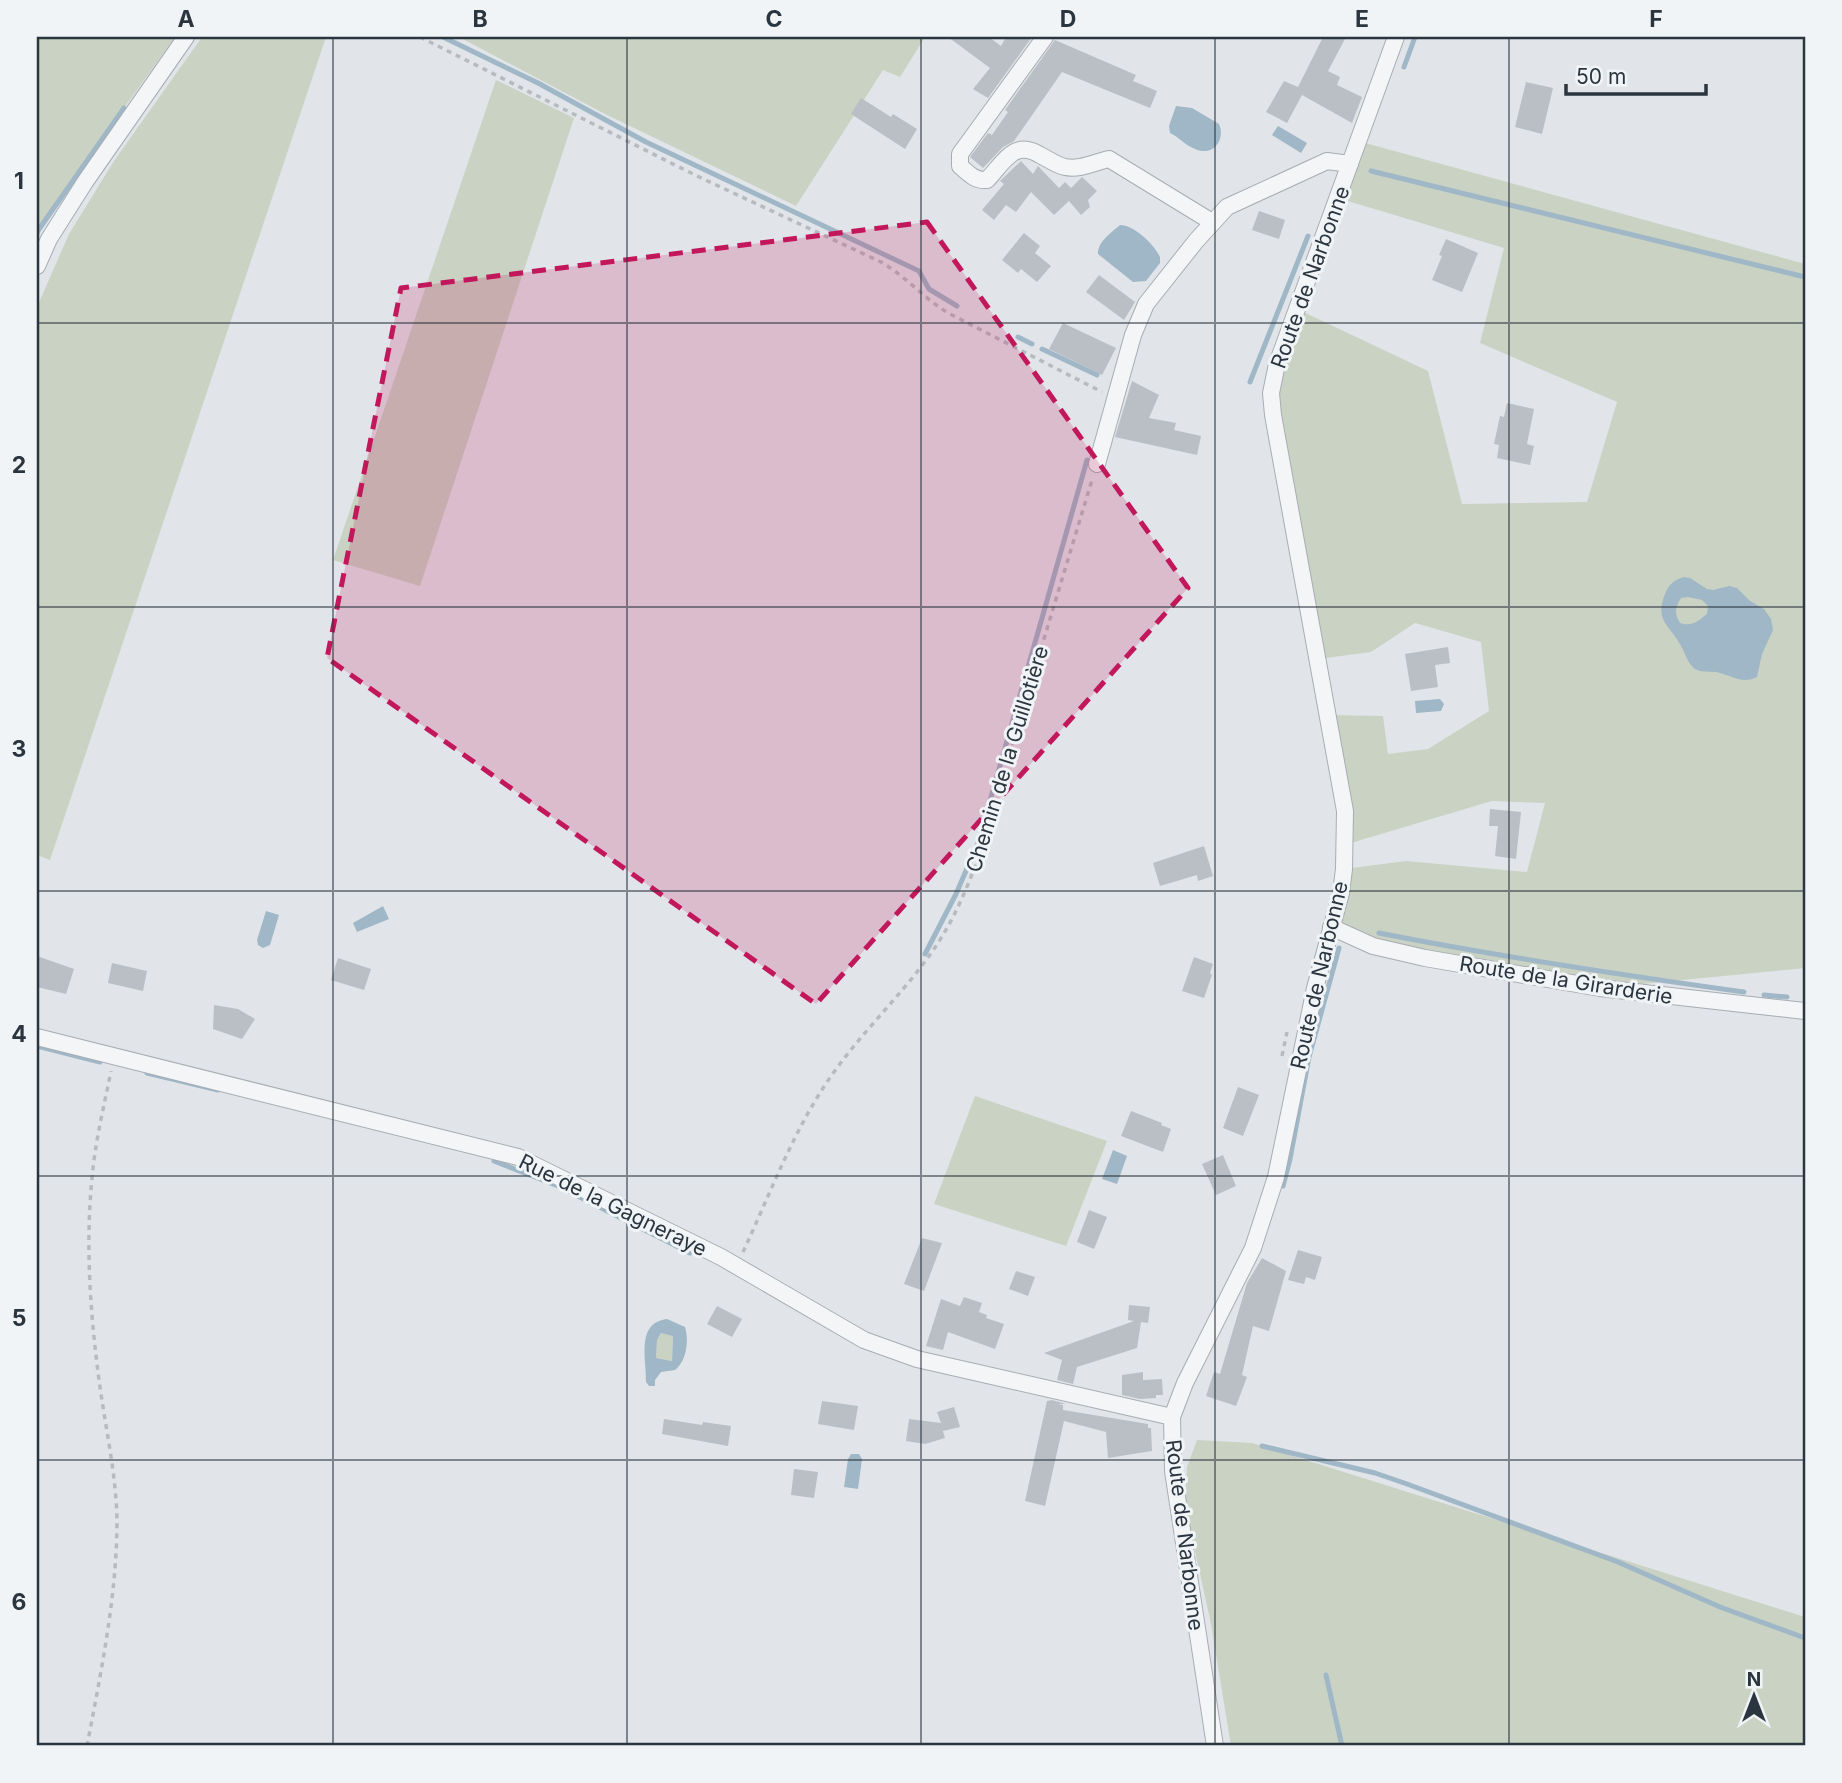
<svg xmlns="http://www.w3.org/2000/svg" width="1842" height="1783" font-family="Inter,sans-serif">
<rect width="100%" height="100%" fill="#e1e5e9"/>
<g fill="#c9d2c3">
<polygon points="37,37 175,37 62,194 37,238"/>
<polygon points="202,37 326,37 50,860 37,855 37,307 69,234 114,161"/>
<polygon points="459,37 925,37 900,77 883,70 796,206 605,114"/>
<polygon points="496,80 574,118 420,586 333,560"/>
<polygon points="1358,141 1805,264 1805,968 1600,988 1425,958 1331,927 1344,869 1406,861 1527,872 1545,803 1492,801 1344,845 1329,715 1383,716 1388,754 1428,749 1489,711 1481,642 1415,623 1371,652 1318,659 1273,415 1297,309 1428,371 1462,504 1587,502 1617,402 1480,343 1504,248 1338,198"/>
<polygon points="975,1096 1107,1141 1066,1246 934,1204"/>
<polygon points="661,1333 673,1335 672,1361 656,1358 657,1340"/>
<polygon points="1197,1440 1252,1443 1805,1617 1805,1746 1231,1746 1211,1624 1185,1505 1187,1467"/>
</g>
<g fill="#9fb7c6" fill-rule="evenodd">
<path d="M1176,106L1192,108L1219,124C1226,140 1213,157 1195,149C1186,146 1179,137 1170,133L1169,126Z"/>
<polygon points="1278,126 1307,143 1301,153 1272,135"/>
<path d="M1120,225C1134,225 1154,244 1160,257V263L1146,281L1133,282L1098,254C1098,241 1111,233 1120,225Z"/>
<path d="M1684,577L1690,578L1707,589L1713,590L1729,586L1737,588L1750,601L1764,609L1771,619L1773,630L1762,654L1757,677C1741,685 1732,675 1716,672C1709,671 1702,673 1695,669C1687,663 1686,654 1681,646C1670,625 1654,621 1665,594C1669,584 1674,580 1684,577ZM1688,597L1702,600L1708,606L1707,614C1698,621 1692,627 1680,623C1674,613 1675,608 1681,598Z"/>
<polygon points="1440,699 1444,704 1441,711 1416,713 1415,701"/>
<polygon points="383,906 389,919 357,932 353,923"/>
<polygon points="266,911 279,915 270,945 263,948 258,945 257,940"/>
<polygon points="1113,1150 1127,1156 1117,1184 1102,1179"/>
<path d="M667,1319L685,1327C689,1340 687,1361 675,1370L661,1372L655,1380V1386H649L646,1382C647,1360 635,1323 667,1319ZM661,1333L673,1336L672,1361L656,1358L657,1340Z"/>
<polygon points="851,1454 859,1454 862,1459 858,1489 844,1487 848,1459"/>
</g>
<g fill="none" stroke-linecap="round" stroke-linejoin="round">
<g stroke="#9fb7c6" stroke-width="5">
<polyline points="443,37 538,83 646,142 919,271 929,289 957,306"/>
<polyline points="1404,67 1415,37"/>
<polyline points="1371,171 1805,277"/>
<polyline points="37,232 124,108"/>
<polyline points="1018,337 1032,344"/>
<polyline points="1042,349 1097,375"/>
<polyline points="1250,382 1308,236"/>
<path d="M1379,933C1500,957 1622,975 1744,992"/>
<polyline points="925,954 956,894 978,843 1087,460"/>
<polyline points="1764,995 1787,997"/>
<polyline points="37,1046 100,1062"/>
<polyline points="147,1073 218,1090"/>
<polyline points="494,1161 558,1186 690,1253"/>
<polyline points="1283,1186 1290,1159 1309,1057 1339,948"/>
<polyline points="1262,1446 1375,1473 1407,1484 1618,1562 1720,1607 1805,1638"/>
<polyline points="1326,1675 1342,1746"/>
</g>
</g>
<g fill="#b9bfc5">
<polygon points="948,37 989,37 1001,46 1006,37 1032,37 988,98 973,89 990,68"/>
<polygon points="1323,37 1346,37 1328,71 1340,77 1337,85 1362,97 1352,123 1302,95 1287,123 1266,112 1284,81 1298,87"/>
<polygon points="1055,40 1136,75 1133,81 1157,91 1150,108 1062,72 1014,141 1003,147 983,168 970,157 988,133 992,135 1008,112 1005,110"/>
<polygon points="1526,82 1553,88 1542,134 1515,127"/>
<polygon points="861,98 891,117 893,114 917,129 905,149 851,114"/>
<polygon points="1021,161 1033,174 1038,166 1059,188 1065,182 1071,188 1082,177 1097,191 1088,200 1090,207 1081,215 1069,201 1054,215 1031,192 1016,212 1006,205 994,220 982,210 1004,184 1000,181"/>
<polygon points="1259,211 1285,220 1279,239 1252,230"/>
<polygon points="1024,233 1040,246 1035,253 1051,266 1037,282 1021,269 1018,273 1002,260"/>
<polygon points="1446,239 1478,253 1462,292 1432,280 1442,256 1439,255"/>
<polygon points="1099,275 1135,302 1124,320 1086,292"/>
<polygon points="1063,323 1116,348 1102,375 1049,349"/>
<polygon points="1132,381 1159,395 1149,418 1176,423 1174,430 1201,436 1197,455 1115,437"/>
<polygon points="1507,403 1534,409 1527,444 1534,446 1530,465 1497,458 1499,445 1494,444 1500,416 1504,417"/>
<polygon points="1448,647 1450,663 1435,665 1438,687 1411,691 1405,654"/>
<polygon points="1490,809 1521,812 1516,859 1495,856 1498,826 1489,826"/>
<polygon points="1204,846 1213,876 1198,881 1197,875 1160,886 1153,863"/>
<polygon points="37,956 74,969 66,994 37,987"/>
<polygon points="1194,957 1213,964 1210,973 1212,975 1204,998 1182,991"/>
<polygon points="338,958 371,969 364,990 331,980"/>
<polygon points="112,963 147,971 143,991 108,983"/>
<polygon points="214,1005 238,1009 255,1019 242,1039 213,1029"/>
<polygon points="1238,1087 1259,1095 1243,1136 1223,1128"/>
<polygon points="1131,1111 1162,1123 1161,1125 1171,1129 1163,1152 1121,1136"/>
<polygon points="1223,1155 1236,1186 1216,1195 1202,1164"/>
<polygon points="1089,1210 1107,1217 1094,1249 1077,1242"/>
<polygon points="922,1238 942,1243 924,1291 904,1284"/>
<polygon points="1298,1250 1322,1257 1315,1280 1306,1277 1304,1284 1288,1280"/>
<polygon points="1262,1258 1286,1271 1269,1331 1253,1326 1242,1375 1247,1377 1236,1406 1206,1396 1214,1372 1220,1374 1247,1283"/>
<polygon points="1016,1271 1035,1277 1028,1296 1009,1289"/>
<polygon points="964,1297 982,1303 979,1312 987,1315 986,1318 1004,1324 995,1349 948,1332 943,1350 926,1346 941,1299 960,1306"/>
<polygon points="1129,1305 1150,1307 1148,1323 1141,1322 1137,1348 1077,1367 1073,1384 1057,1380 1062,1360 1044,1353 1134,1321 1128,1320"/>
<polygon points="717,1306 742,1319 732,1337 707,1324"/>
<polygon points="1143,1372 1143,1380 1162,1379 1163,1395 1156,1395 1156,1398 1140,1399 1122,1395 1122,1375"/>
<polygon points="1052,1400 1066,1404 1058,1404 1063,1405 1063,1410 1148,1424 1148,1428 1151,1428 1152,1451 1108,1458 1106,1432 1064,1421 1045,1506 1025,1501 1047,1401"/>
<polygon points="822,1401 858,1406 854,1430 818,1424"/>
<polygon points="954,1407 960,1427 943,1431 941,1425 945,1438 925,1444 906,1441 909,1419 941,1423 937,1412"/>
<polygon points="664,1419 702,1425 703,1422 731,1426 728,1446 662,1434"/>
<polygon points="794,1469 818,1472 814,1498 791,1495"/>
</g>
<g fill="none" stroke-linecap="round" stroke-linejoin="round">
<defs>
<g id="street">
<path d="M1045,37L960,154V166C969,174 975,181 987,180C1004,162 1014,139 1040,155C1048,159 1056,165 1065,167C1080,170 1095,162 1109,159L1212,222"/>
<polyline points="37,266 49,239 85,182 186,37"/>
<polyline points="1097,464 1133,335 1146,304 1196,241 1227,207 1327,161 1350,164"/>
<polyline points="1331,927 1373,946 1425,958 1600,988 1805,1011"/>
<polyline points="37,1037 518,1157 721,1257 864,1340 917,1359 1172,1417"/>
<polyline points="1215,1746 1173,1471 1172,1417 1185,1383 1253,1248 1276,1177 1315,988 1341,893 1344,869 1345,811 1273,415 1271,393 1277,364 1396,37"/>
</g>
</defs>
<use href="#street" stroke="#a7adb3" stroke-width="18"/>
<g stroke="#b7bbc0" stroke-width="3.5" stroke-dasharray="5 5" stroke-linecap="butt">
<path d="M420,37L697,176L881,262C907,277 924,299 950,314L1102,392"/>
<polyline points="1282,1056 1287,1032"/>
<path d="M743,1252C771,1192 795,1126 834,1072C874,1016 924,976 955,913C982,859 997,797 1014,738C1040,652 1066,566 1092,480"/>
<path d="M87,1746C101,1672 117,1595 117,1520C116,1470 104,1422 98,1372C89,1302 85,1230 94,1160C98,1130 105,1101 111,1071"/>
</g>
<use href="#street" stroke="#f3f5f7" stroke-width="16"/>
</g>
<path fill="#c2185b" fill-opacity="0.2" stroke="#c2185b" stroke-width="5" stroke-dasharray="14 9" stroke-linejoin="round" d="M927,222L1188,588L816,1004L327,658L401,288Z"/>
<path fill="none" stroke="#2b353f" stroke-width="2" stroke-opacity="0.55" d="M333,37V1746M627,37V1746M921,37V1746M1215,37V1746M1509,37V1746M37,323H1805M37,607H1805M37,891H1805M37,1176H1805M37,1460H1805"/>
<g text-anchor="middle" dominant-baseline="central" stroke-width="6" stroke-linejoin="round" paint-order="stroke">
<g font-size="21" fill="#2b353f" stroke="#f0f4f6">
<text transform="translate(1310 277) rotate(-70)">Route de Narbonne</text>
<text transform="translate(1007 759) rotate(-73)">Chemin de la Guillotière</text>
<text transform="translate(1319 975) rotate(-77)">Route de Narbonne</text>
<text transform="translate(1566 980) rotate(9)">Route de la Girarderie</text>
<text transform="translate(613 1205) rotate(26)">Rue de la Gagneraye</text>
<text transform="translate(1185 1535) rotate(83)">Route de Narbonne</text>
</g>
</g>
<rect width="1842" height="1783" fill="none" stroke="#f0f4f6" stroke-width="77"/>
<g transform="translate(1754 1696)" stroke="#f0f4f6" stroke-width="5" paint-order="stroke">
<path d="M0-5L12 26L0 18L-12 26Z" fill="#2b353f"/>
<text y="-10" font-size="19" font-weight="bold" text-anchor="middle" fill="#2b353f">N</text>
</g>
<path d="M1566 84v10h140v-10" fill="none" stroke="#2b353f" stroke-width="3.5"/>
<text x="1576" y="84" font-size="21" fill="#2b353f" stroke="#f0f4f6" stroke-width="5" paint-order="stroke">50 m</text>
<rect x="38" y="38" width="1766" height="1706" fill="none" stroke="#2b353f" stroke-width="2.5"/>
<g font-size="23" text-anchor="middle" font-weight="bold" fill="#2b353f">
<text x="186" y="27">A</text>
<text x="480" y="27">B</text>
<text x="774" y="27">C</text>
<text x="1068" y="27">D</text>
<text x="1362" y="27">E</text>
<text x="1656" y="27">F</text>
<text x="19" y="189">1</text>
<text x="19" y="473">2</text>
<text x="19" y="757">3</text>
<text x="19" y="1042">4</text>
<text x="19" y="1326">5</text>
<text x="19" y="1610">6</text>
</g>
</svg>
